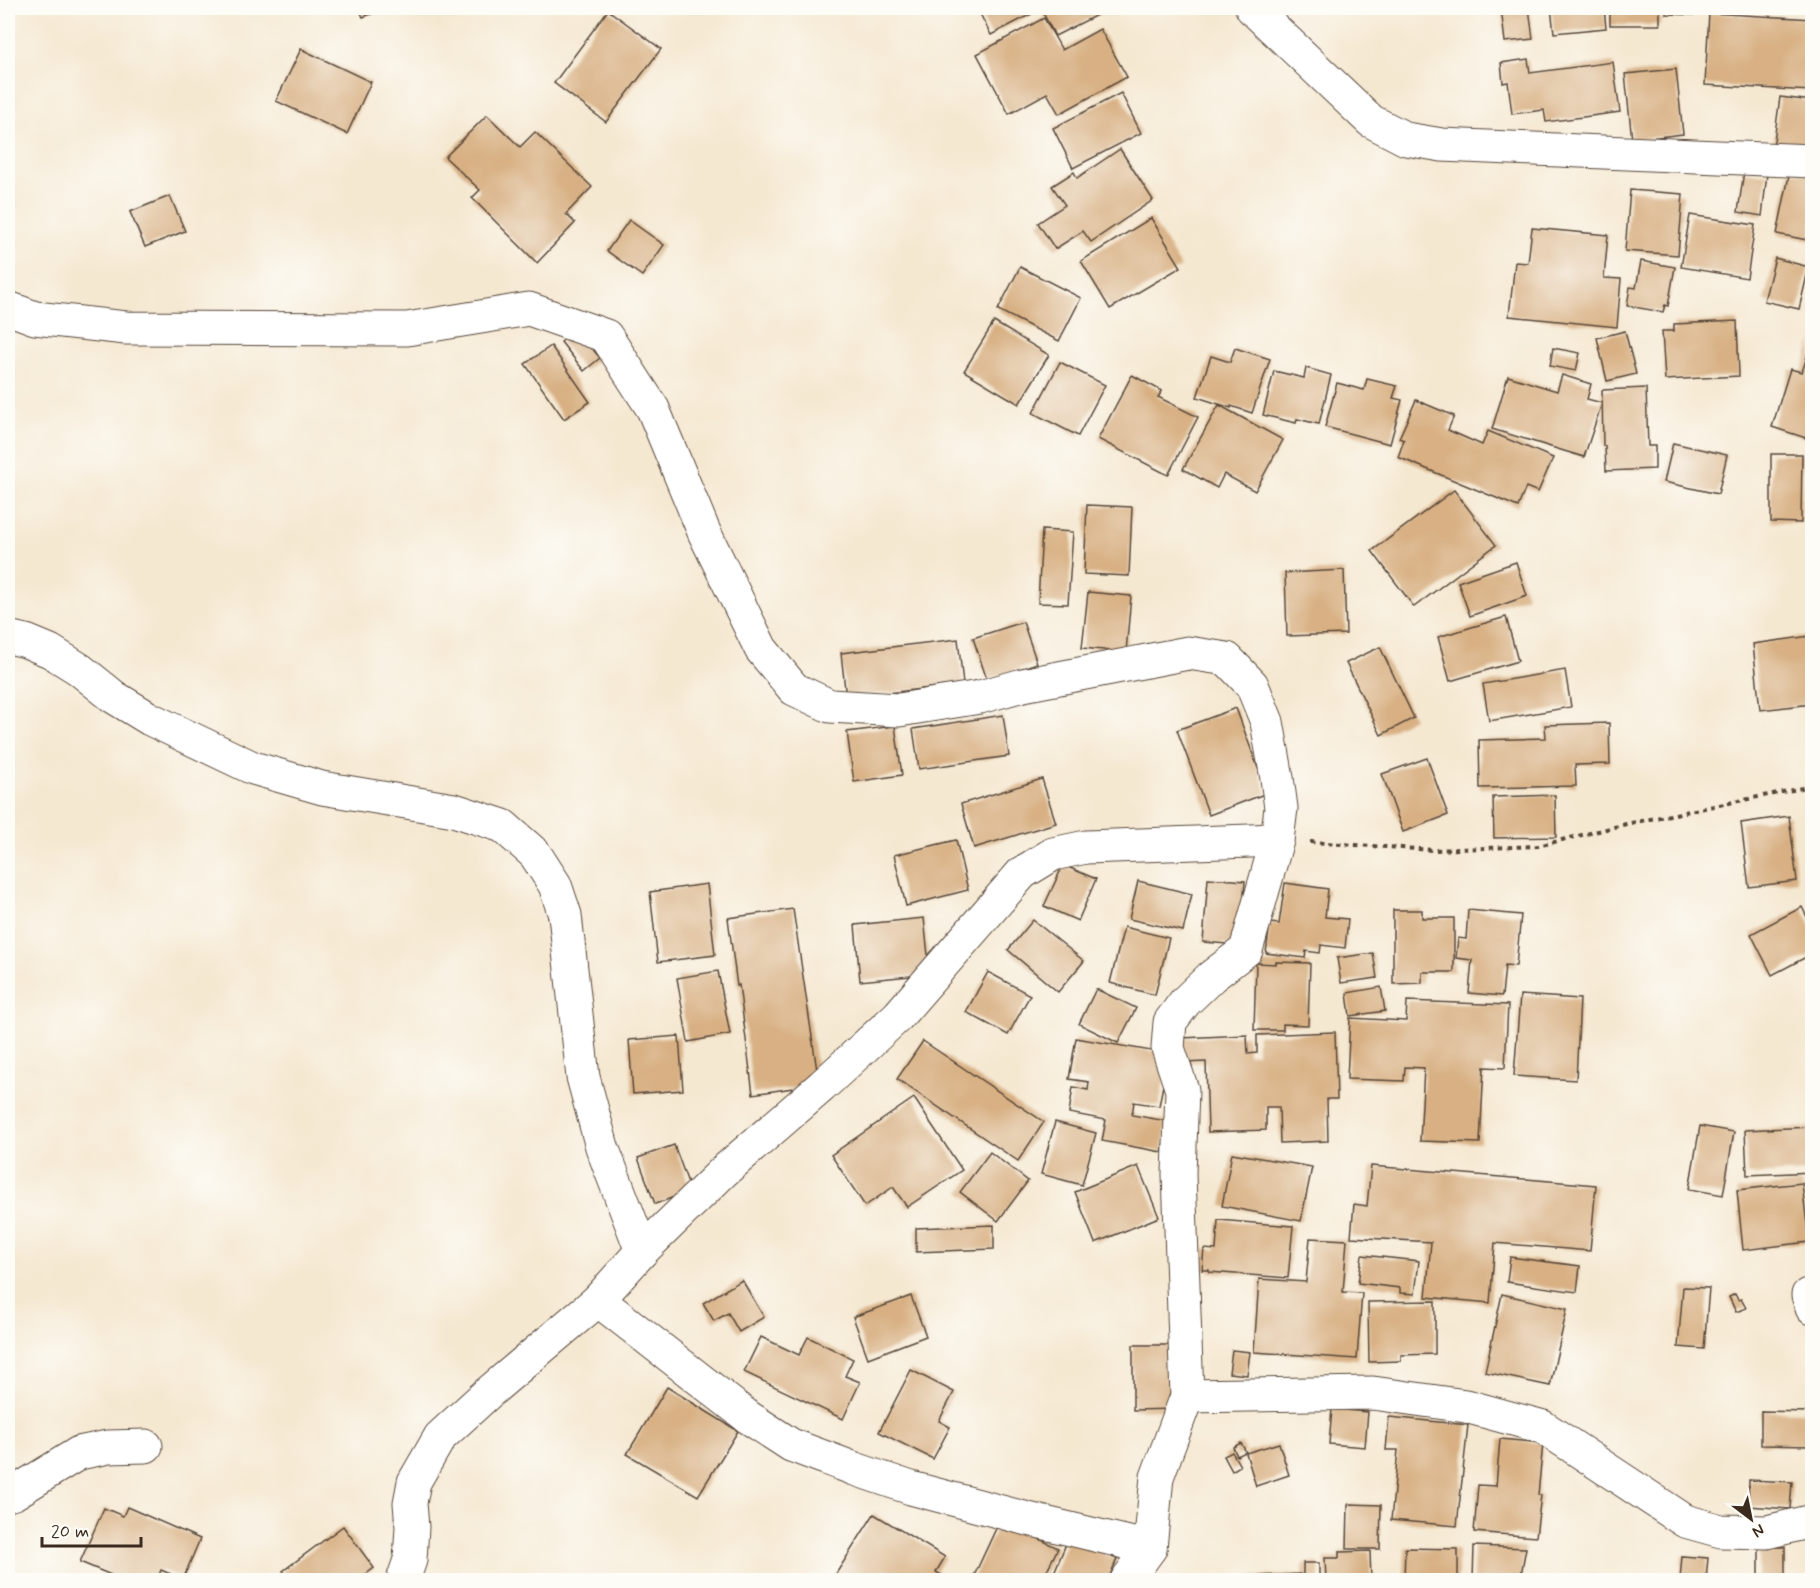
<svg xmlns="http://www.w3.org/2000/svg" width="1820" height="1588" font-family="Mynerve,sans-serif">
<rect width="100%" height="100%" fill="#fdfcf7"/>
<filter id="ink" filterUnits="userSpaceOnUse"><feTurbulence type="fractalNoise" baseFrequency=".0167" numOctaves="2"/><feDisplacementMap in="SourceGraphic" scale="12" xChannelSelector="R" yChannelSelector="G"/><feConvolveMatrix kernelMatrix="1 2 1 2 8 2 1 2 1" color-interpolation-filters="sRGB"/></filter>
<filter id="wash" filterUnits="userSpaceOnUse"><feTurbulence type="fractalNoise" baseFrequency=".008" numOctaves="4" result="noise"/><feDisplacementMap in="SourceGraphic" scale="24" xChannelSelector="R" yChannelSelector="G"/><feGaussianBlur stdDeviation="1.35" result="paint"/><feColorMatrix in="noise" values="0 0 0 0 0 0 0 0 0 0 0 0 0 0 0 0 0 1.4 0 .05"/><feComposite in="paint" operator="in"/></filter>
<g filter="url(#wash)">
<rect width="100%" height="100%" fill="#f5e8d1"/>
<g id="blocks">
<g fill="#d8b083">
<polygon points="359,8 388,8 363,17"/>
<polygon points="977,8 1098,8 1101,13 1055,36 1041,9 991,35"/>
<polygon points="1467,8 1490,8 1490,9 1468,12"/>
<polygon points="1501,8 1529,8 1533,39 1505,42"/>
<polygon points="1551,8 1604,8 1606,28 1554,33"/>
<rect x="1610" y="8" width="50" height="17"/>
<polygon points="1666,8 1700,8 1700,15 1666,14"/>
<polygon points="608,10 661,49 606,122 554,83"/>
<polygon points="1709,13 1812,19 1812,91 1705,85"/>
<polygon points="1044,18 1062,50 1100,29 1127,77 1059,114 1047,93 1009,114 977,54"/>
<polygon points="301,49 371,82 347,134 276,101"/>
<polygon points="1528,59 1530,73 1613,62 1620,112 1546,122 1544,110 1512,114 1508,82 1503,83 1501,63"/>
<polygon points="1676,69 1683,134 1632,140 1625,74"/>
<polygon points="1121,93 1141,133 1073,168 1053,128"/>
<polygon points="1780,97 1812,101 1812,153 1773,148"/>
<polygon points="487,115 520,147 535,132 592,187 566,214 575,223 537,263 472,198 480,190 445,157"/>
<polygon points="1120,149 1153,200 1091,242 1083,231 1055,249 1038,223 1065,205 1052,186 1074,172 1077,178"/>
<polygon points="1744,171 1767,174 1762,216 1738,212"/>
<polygon points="1790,171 1812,175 1812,241 1777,234"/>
<polygon points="1630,190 1683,194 1678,255 1625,251"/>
<polygon points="170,196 185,231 145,247 130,212"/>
<polygon points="1690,215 1755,225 1747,278 1681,267"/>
<polygon points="1151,218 1181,267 1110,309 1081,261"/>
<polygon points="629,220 664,245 642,276 607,251"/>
<polygon points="1532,228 1608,235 1604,278 1621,279 1617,327 1509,316 1515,262 1528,263"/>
<polygon points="1775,258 1809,267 1799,309 1764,301"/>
<polygon points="1641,261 1675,267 1668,306 1665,305 1663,312 1627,306 1630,287 1636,288"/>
<polygon points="1020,267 1081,298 1059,341 998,310"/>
<polygon points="1737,321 1739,376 1665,380 1662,331 1674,331 1674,324"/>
<polygon points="994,322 1049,355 1019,404 964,371"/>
<polygon points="576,329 600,358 584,371 561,342"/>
<polygon points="1625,331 1636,374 1607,381 1597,338"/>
<polygon points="1812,341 1812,440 1772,427 1790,369 1802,372"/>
<polygon points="551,346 590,402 564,419 525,364"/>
<polygon points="1235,348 1270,359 1252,413 1231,406 1231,408 1197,397 1211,356 1230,362"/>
<polygon points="1553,348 1580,353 1576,371 1550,366"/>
<polygon points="1060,362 1105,385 1078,436 1033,413"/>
<polygon points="1306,368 1331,375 1319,424 1297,419 1296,423 1263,415 1274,371 1304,378"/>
<polygon points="1132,375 1162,391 1158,397 1198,417 1168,475 1098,439"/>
<polygon points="1562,375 1591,384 1587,399 1602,403 1584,457 1492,429 1508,376 1557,391"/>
<polygon points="1367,379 1397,386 1393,398 1402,400 1390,444 1325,427 1337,383 1364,390"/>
<polygon points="1646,388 1648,446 1655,446 1655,469 1606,471 1605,446 1603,446 1602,390"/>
<polygon points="1416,400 1454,416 1448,430 1482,445 1488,431 1553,458 1538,492 1526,487 1518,507 1398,457 1404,440 1399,438"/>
<polygon points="1219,405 1283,440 1255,491 1224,474 1217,488 1183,469"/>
<polygon points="1673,443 1727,455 1718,494 1664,482"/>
<polygon points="1771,454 1802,454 1801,523 1771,522"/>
<polygon points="1454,490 1496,545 1414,607 1372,551"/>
<polygon points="1087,505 1132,507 1129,576 1084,574"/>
<polygon points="1042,530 1073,532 1068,604 1038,603"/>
<polygon points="1516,562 1527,596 1470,616 1458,582"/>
<polygon points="1344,570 1346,634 1287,636 1285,573"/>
<polygon points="1088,592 1131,596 1126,652 1082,648"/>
<polygon points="1506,617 1518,661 1450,681 1438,637"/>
<polygon points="1023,622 1037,663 987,680 973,638"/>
<polygon points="1810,636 1812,655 1812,704 1760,710 1753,644"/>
<polygon points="958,639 963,684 846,698 841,653"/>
<polygon points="1380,647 1414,718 1381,735 1346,663"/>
<polygon points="1565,670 1571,707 1489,721 1483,684"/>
<polygon points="1236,708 1267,793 1209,815 1177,730"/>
<polygon points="1003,715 1009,756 919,769 913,729"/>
<polygon points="1609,723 1610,764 1575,765 1576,786 1480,788 1479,740 1546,738 1545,725"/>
<polygon points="895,726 902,775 854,782 847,732"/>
<polygon points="1427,758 1448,815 1403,832 1382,774"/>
<polygon points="1042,779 1056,823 974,848 961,804"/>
<polygon points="1555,795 1556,837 1494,838 1493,797"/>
<polygon points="1789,816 1797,881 1749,887 1741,823"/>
<polygon points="956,840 968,890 906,906 894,855"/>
<polygon points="1063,865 1096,879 1078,921 1044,906"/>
<polygon points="1208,878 1245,881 1240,945 1203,942"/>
<polygon points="1138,881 1192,894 1183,931 1129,919"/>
<polygon points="1285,883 1328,889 1325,917 1348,919 1345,948 1321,945 1320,953 1306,951 1305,958 1266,953 1270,923 1279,924"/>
<polygon points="707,884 715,955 658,962 650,892"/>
<polygon points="1802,907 1812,927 1812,954 1772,975 1751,934"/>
<polygon points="793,909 819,1084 753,1094 739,985 737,986 728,918"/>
<polygon points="1393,910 1422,910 1422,918 1454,918 1454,972 1422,972 1422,983 1393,984"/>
<polygon points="1468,910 1521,915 1516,966 1505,965 1502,996 1469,993 1472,960 1456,958 1458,938 1466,939"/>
<polygon points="924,918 930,974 860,981 855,925"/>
<polygon points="1033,920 1084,961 1058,992 1008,950"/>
<polygon points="1124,927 1169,938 1155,995 1110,983"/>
<polygon points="1373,953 1377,978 1341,983 1337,958"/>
<polygon points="1276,962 1310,963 1308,1025 1283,1024 1283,1030 1254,1030 1256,963 1276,964"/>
<polygon points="718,971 730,1034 688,1042 677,978"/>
<polygon points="988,972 1030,995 1008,1035 966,1012"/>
<polygon points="1381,987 1385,1011 1350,1016 1347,993"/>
<polygon points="1096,989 1136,1008 1118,1043 1079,1024"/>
<polygon points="1520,995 1580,999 1576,1080 1514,1076"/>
<polygon points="1407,1001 1508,1005 1505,1068 1484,1067 1480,1143 1420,1141 1424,1068 1405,1067 1404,1081 1347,1079 1350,1018 1406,1021"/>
<polygon points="1335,1032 1337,1099 1327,1099 1328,1141 1280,1143 1279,1107 1266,1107 1266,1130 1208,1132 1206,1062 1182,1063 1181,1038 1247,1035 1248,1054 1257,1053 1257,1035"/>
<polygon points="679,1036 683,1090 633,1094 629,1040"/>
<polygon points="1076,1038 1169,1054 1159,1106 1134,1102 1132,1115 1167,1121 1162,1152 1102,1141 1106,1120 1069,1113 1073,1087 1088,1090 1089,1082 1069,1079"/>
<polygon points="923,1041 1044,1122 1018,1161 897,1079"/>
<polygon points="914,1098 962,1170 907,1207 893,1187 865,1206 831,1155"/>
<polygon points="1055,1122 1096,1133 1082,1185 1041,1174"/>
<polygon points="1700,1126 1734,1132 1723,1195 1689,1189"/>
<polygon points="1812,1127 1812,1172 1747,1175 1745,1130"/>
<polygon points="674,1145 691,1191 655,1204 638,1158"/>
<polygon points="990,1152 1028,1181 998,1221 960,1192"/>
<polygon points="1232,1153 1312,1167 1301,1221 1222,1206"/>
<polygon points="1138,1166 1159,1217 1095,1243 1075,1192"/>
<polygon points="1371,1166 1596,1185 1590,1251 1495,1243 1490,1303 1426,1297 1431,1242 1351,1237 1354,1204 1367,1206"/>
<polygon points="1802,1183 1809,1242 1743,1250 1737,1190"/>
<polygon points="1218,1220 1293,1226 1288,1278 1209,1272 1209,1270 1202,1270 1204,1249 1216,1250"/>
<polygon points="994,1225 994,1249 916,1252 916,1228"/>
<polygon points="1310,1238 1347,1240 1343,1292 1362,1293 1357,1359 1254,1352 1259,1279 1306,1282"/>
<polygon points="1362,1255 1419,1261 1415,1294 1400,1293 1400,1288 1358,1283"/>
<polygon points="1510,1257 1580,1266 1577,1292 1507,1282"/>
<polygon points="742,1280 764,1317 739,1332 728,1313 714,1321 703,1303"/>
<polygon points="1683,1287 1709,1288 1704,1349 1678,1347"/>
<polygon points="1502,1294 1567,1309 1550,1386 1485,1372"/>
<polygon points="1735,1294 1738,1300 1741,1299 1746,1308 1736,1312 1729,1297"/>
<polygon points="911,1296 926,1336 868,1358 853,1317"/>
<polygon points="1435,1301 1435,1354 1401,1355 1401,1361 1369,1362 1368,1302"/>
<polygon points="761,1337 799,1355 808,1337 853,1359 845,1376 860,1382 843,1419 744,1372"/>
<polygon points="1133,1345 1176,1345 1176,1409 1133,1410"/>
<polygon points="1232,1350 1250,1352 1247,1375 1229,1373"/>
<polygon points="911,1370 954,1392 939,1421 950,1427 933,1459 879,1432"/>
<polygon points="667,1387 738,1431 698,1496 627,1454"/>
<polygon points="1332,1409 1368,1412 1365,1447 1329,1444"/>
<polygon points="1761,1411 1812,1412 1812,1446 1761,1445"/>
<polygon points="1389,1417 1468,1425 1457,1526 1391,1520 1398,1450 1386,1450"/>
<polygon points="1500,1439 1543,1443 1538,1495 1541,1495 1536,1537 1474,1532 1478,1485 1496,1486"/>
<polygon points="1241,1443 1246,1452 1237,1456 1233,1447"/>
<polygon points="1279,1443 1289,1475 1256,1486 1246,1453"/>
<polygon points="1232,1452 1240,1466 1232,1471 1224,1456"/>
<polygon points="1749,1480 1792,1482 1790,1509 1748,1506"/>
<polygon points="1348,1504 1381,1505 1380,1549 1347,1549"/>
<polygon points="127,1507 200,1539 183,1579 161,1570 157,1580 123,1580 80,1562 104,1508 123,1516"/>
<polygon points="874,1514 945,1557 936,1572 950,1580 832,1580"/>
<polygon points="1000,1520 1058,1548 1042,1580 1030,1576 1028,1580 979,1580 973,1578"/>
<polygon points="343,1526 374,1568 358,1580 290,1580 283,1571"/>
<polygon points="1068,1539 1117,1559 1108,1580 1051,1580"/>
<polygon points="1474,1546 1526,1548 1520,1580 1473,1580"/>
<rect x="1759" y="1547" width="26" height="33"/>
<polygon points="1405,1548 1458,1549 1458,1580 1404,1580"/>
<polygon points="1370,1551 1371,1580 1326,1580 1325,1558 1339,1558 1339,1552"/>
<polygon points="1682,1556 1708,1558 1706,1580 1680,1580"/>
<rect x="1303" y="1563" width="16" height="17"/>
<polygon points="1300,1574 1300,1580 1223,1580 1223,1578"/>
</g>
</g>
</g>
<g filter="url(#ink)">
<use href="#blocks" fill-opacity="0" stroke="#574639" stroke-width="1.5"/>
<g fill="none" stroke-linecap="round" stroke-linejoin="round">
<defs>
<g id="minor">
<polyline points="1252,8 1371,121 1406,139 1442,145 1812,161"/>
<polyline points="8,308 35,318 126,328 407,329 529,309 606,336 653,409 704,532 761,649 794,689 830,706 899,710 980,697 1023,685 1188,653 1227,659 1252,685 1267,722 1277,778 1281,808 1277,840 1246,950 1211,977 1185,1002 1170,1022 1168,1048 1182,1090 1179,1174 1187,1396 1157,1477 1150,1548 1127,1580"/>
<polyline points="8,637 26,641 50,651 79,669 114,697 150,719 253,768 322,788 454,810 503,826 535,854 555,885 565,915 583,1077 602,1147 642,1251"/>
<polyline points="1808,1295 1812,1308"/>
<polyline points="598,1300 748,1417 791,1445 855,1469 911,1488 1024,1518 1150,1548"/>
<polyline points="1187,1396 1373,1393 1466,1406 1543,1427 1685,1521 1721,1531 1767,1532 1812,1521"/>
<polyline points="8,1495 14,1493 79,1453 108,1447 146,1446"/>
<polyline points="403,1580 410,1560 412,1527 410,1503 414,1482 440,1437 488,1393 598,1300 642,1251 724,1171 822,1086 898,1016 1022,873 1053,854 1086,847 1277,840"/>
</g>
</defs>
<use href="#minor" stroke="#574639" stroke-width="35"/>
<polyline stroke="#574639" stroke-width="4" stroke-dasharray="4.5 4.5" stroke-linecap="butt" points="1310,842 1433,850 1538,846 1626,824 1812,786"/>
<use href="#minor" stroke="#fff" stroke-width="33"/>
</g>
</g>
<rect width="1820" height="1588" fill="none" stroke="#fdfcf7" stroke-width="30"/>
<g transform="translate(1751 1519) rotate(148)" stroke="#fdfcf7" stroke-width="4.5" paint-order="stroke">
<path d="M0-4.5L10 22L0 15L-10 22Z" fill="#3b2a1e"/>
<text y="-9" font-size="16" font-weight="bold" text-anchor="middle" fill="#3b2a1e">N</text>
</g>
<path d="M42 1537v9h99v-9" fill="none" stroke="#3b2a1e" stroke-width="3"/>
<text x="51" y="1537" font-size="18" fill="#3b2a1e" stroke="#fdfcf7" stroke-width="4.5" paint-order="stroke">20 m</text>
</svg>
